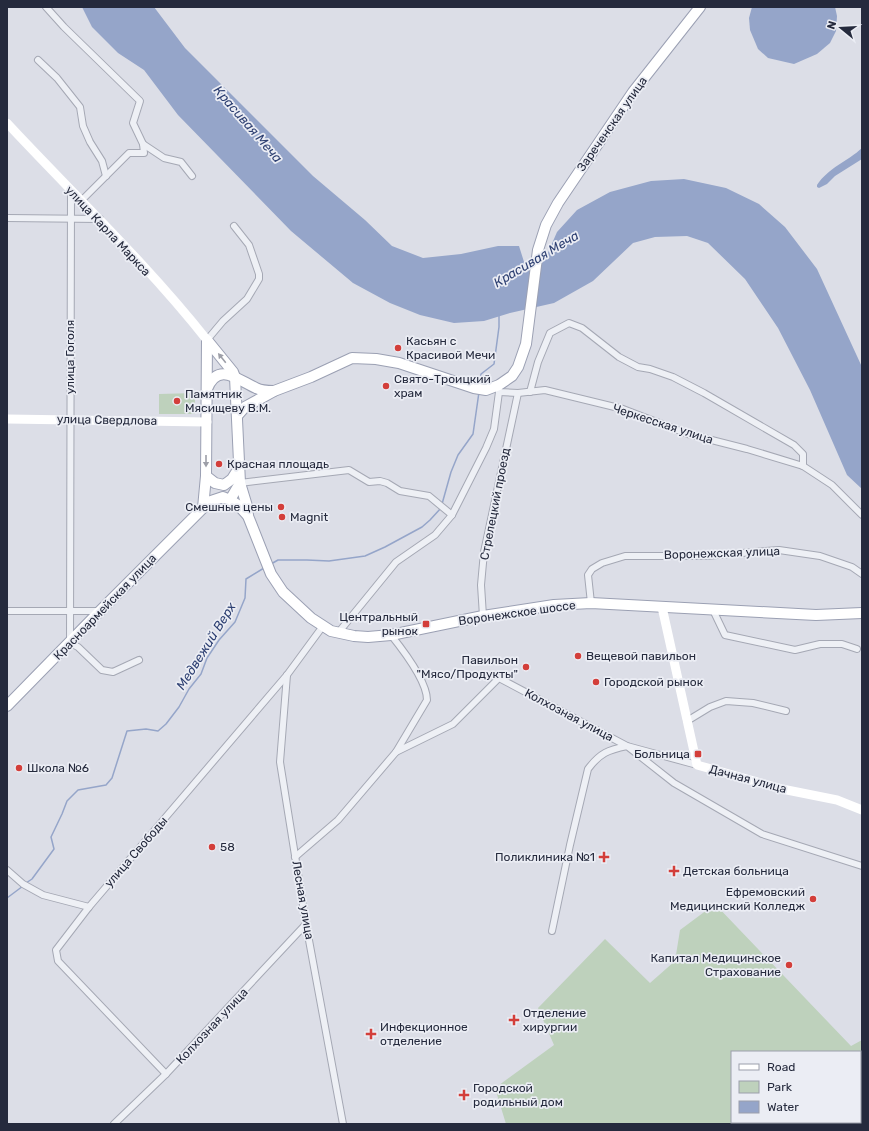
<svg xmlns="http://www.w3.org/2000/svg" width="869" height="1131" font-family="Rubik,sans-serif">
<rect width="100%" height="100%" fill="#dcdee7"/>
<g fill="#bed1bc" fill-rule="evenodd">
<polygon points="195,393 195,414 159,414 159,394"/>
<path d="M715,904L851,1046L862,1040V1124H506L495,1088L554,1045L538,1008L605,939L650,983L675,961L680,930ZM732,1052H860V1122H732Z"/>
</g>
<g fill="#95a5c9">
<polygon points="82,7 154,7 185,48 313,176 365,220 392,246 423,258 461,254 498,246 519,246 525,265 547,255 557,232 577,210 610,192 651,181 684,179 726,188 759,204 785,227 817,269 862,367 862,489 847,475 810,390 778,328 745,279 708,243 687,236 655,237 633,243 593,281 554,303 510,313 484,321 454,323 420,315 390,303 353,283 291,231 178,115 144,70 118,53 92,27"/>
<polygon points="752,7 835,7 837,16 836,31 830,43 817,54 794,64 768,58 758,49 750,30 749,18"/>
<path d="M862,148V159L835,176L827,184L819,188L817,187V185C828,168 848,161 862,148Z"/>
</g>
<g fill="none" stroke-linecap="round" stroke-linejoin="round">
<g stroke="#95a5c9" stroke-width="1.5">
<polyline points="480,384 481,374 494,364 499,327 499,315"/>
<polyline points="442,504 451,472 458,455 473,434 479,392"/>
<polyline points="271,564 278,560 307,560 329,561 365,556 385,547 422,527 430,520 441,508"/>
<polyline points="26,883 32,879 54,849 51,837 62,814 67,801 78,790 106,785 112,778 127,731 146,729 158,731 166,724 179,707 189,689 201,674 207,658 219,640 235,622 245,598 246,579 264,568"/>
<polyline points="7,898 23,886"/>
</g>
<defs>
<g id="street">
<polyline points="46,7 64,27 140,101 133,123 143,144 164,158 181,162 192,176"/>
<polyline points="38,60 57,78 80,107 83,126 90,142 102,161 106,176"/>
<polyline points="71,191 70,643 78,647 102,670 113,672 139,660"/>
<polyline points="82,200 129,153 144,153 143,144"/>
<polyline points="7,218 100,219"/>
<polyline points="207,340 223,321 247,299 259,279 259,274 249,245 234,226"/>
<polyline points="499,385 499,392 518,393 545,390 623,409 688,434 747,449 803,466 832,485 862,515"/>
<polyline points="530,392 538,362 550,333 569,323 582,328 619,357 638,367 650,369 673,377 704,393 794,445 803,454 803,466"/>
<polyline points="240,483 349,470 369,482 380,481 387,483 400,491 429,496 452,515"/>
<polyline points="591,603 588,575 592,569 602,563 625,556 705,556 779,550 820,556 852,567 862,574"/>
<polyline points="713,610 725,635 795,650 820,644 842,644 857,649"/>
<polyline points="7,611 100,611"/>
<polyline points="483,616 481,585 484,552 518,393"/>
<polyline points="338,633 396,562 435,535 452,515 486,448 494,429 499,392"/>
<path d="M391,635C403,650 427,681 427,700L396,752"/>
<polyline points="287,675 280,762 306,924 343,1124"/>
<polyline points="687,721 710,707 726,701 753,703 786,711"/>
<polyline points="295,857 338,820 396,752 453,724 499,678 627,746 697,765"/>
<polyline points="7,870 23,884 43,895 89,907"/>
<path d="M552,931L570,845L588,769C600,753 608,750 627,746L674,783L762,834L862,866"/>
<polyline points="166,1074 58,961 56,950 89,907 287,675 323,626"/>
<polyline points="114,1124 166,1074 306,924"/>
</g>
<g id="primary">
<polyline points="207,340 233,372 235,377 240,483 230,500"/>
<path d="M207,389C218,361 238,380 256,388C261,391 268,391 274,391"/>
<polyline points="237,416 245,407 274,391 311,377 352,358 376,359 399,363 474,388 486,390 499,385 512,376 518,367 526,344 538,250 546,225 558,203 633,92 700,7"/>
<polyline points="206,476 215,483 224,485 232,479 239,468"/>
<polyline points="240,483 247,506 248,516"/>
<polyline points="203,508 206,476 207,340"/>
<polyline points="7,706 100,611 203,508 211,501 223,497 230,500 238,505 248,516 271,574 283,592 311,618 331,631 354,636 368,637 391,635 483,616 554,605 591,603 816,615 862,613"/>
</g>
</defs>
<use href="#street" stroke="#a5a8b4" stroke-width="8"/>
<use href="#primary" stroke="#9ba0b3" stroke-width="12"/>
<use href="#street" stroke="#eef0f5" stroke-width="6"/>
<g stroke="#fff" stroke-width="9">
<path d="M7,123C74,195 146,263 207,340"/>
<polyline points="7,419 207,422"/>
<polyline points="662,607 697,765 782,789 837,800 862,810"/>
</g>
<use href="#primary" stroke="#fff" stroke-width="10"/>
</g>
<defs><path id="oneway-solid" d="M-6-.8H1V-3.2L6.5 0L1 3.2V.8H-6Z"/></defs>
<g fill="#9d9fa8">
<use href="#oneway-solid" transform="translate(222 358) rotate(-129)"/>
<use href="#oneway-solid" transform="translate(206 461) rotate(90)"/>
</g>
<g fill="#d33e3a" stroke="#ebedf4" stroke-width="1.5">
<circle cx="398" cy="348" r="4"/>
<circle cx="386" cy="386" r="4"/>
<circle cx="177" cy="401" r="4"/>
<circle cx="219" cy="464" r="4"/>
<circle cx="281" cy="507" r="4"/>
<circle cx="282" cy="517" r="4"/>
<rect x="422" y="620" width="8" height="8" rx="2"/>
<circle cx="578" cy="656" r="4"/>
<circle cx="526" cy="667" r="4"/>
<circle cx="596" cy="682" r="4"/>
<rect x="694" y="750" width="8" height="8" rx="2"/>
<circle cx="19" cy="768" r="4"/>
<circle cx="212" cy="847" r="4"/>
<path d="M602 851h4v4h4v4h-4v4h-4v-4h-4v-4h4z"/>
<path d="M672 865h4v4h4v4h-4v4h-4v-4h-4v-4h4z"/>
<circle cx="813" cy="899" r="4"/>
<circle cx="789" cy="965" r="4"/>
<path d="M512 1014h4v4h4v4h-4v4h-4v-4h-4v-4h4z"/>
<path d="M369 1028h4v4h4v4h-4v4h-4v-4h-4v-4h4z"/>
<path d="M462 1089h4v4h4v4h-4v4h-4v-4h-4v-4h4z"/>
</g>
<g text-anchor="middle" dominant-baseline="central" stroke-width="3.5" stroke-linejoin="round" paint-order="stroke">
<g font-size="12" fill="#252a3d" stroke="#ebedf4">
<text transform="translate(612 124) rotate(-55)">Зареченская улица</text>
<text transform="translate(108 231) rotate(47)">улица Карла Маркса</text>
<text transform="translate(70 357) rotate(-90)">улица Гоголя</text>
<text transform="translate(107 420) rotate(1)">улица Свердлова</text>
<text transform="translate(663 424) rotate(18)">Черкесская улица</text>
<text transform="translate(495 504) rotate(-79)">Стрелецкий проезд</text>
<text transform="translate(722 553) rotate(-2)">Воронежская улица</text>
<text transform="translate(105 607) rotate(-46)">Красноармейская улица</text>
<text transform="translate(517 613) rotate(-8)">Воронежское шоссе</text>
<text transform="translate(569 715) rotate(28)">Колхозная улица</text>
<text transform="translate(748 779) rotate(15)">Дачная улица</text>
<text transform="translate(136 852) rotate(-49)">улица Свободы</text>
<text transform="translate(303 900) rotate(80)">Лесная улица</text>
<text transform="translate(212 1026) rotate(-47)">Колхозная улица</text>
</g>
<g font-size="12" fill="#252a3d" stroke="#ebedf4" text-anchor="start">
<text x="406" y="341">Касьян с<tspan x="406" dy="14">Красивой Мечи</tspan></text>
<text x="394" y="379">Свято-Троицкий<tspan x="394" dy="14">храм</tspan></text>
<text x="185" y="394">Памятник<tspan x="185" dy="14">Мясищеву В.М.</tspan></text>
<text x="227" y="464">Красная площадь</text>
<text x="273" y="507" text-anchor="end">Смешные цены</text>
<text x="290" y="517">Magnit</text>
<text x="418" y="617" text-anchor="end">Центральный<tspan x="418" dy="14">рынок</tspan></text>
<text x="586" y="656">Вещевой павильон</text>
<text x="518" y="660" text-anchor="end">Павильон<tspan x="518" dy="14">"Мясо/Продукты"</tspan></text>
<text x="604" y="682">Городской рынок</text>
<text x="690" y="754" text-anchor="end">Больница</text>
<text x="27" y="768">Школа №6</text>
<text x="220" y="847">58</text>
<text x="595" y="857" text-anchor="end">Поликлиника №1</text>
<text x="683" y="871">Детская больница</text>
<text x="805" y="892" text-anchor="end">Ефремовский<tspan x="805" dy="14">Медицинский Колледж</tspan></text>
<text x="781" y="958" text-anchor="end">Капитал Медицинское<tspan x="781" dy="14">Страхование</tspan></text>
<text x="523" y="1013">Отделение<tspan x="523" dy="14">хирургии</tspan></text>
<text x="380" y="1027">Инфекционное<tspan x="380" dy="14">отделение</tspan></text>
<text x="473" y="1088">Городской<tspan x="473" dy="14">родильный дом</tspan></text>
</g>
<g font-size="13" font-style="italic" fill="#2e4072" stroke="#ebedf4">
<text transform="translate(248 124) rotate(49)">Красивая Меча</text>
<text transform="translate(536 259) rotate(-31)">Красивая Меча</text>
<text transform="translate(206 646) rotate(-58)">Медвежий Верх</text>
</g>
</g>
<rect width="869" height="1131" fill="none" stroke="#252a3d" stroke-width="16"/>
<rect x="731" y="1051" width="130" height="72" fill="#ebedf4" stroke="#9c9fab"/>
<rect x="739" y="1064" width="20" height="6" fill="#ffffff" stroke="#9c9fab"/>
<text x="767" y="1071" font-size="12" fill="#252a3d">Road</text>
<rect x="739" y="1081" width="20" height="12" fill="#bed1bc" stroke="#9c9fab"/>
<text x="767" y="1091" font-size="12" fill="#252a3d">Park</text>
<rect x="739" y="1101" width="20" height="12" fill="#95a5c9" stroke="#9c9fab"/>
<text x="767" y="1111" font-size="12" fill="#252a3d">Water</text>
<g transform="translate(841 28) rotate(288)" stroke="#ebedf4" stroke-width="3" paint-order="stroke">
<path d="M0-3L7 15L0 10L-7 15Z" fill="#252a3d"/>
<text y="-6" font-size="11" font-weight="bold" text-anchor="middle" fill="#252a3d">N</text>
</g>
</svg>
